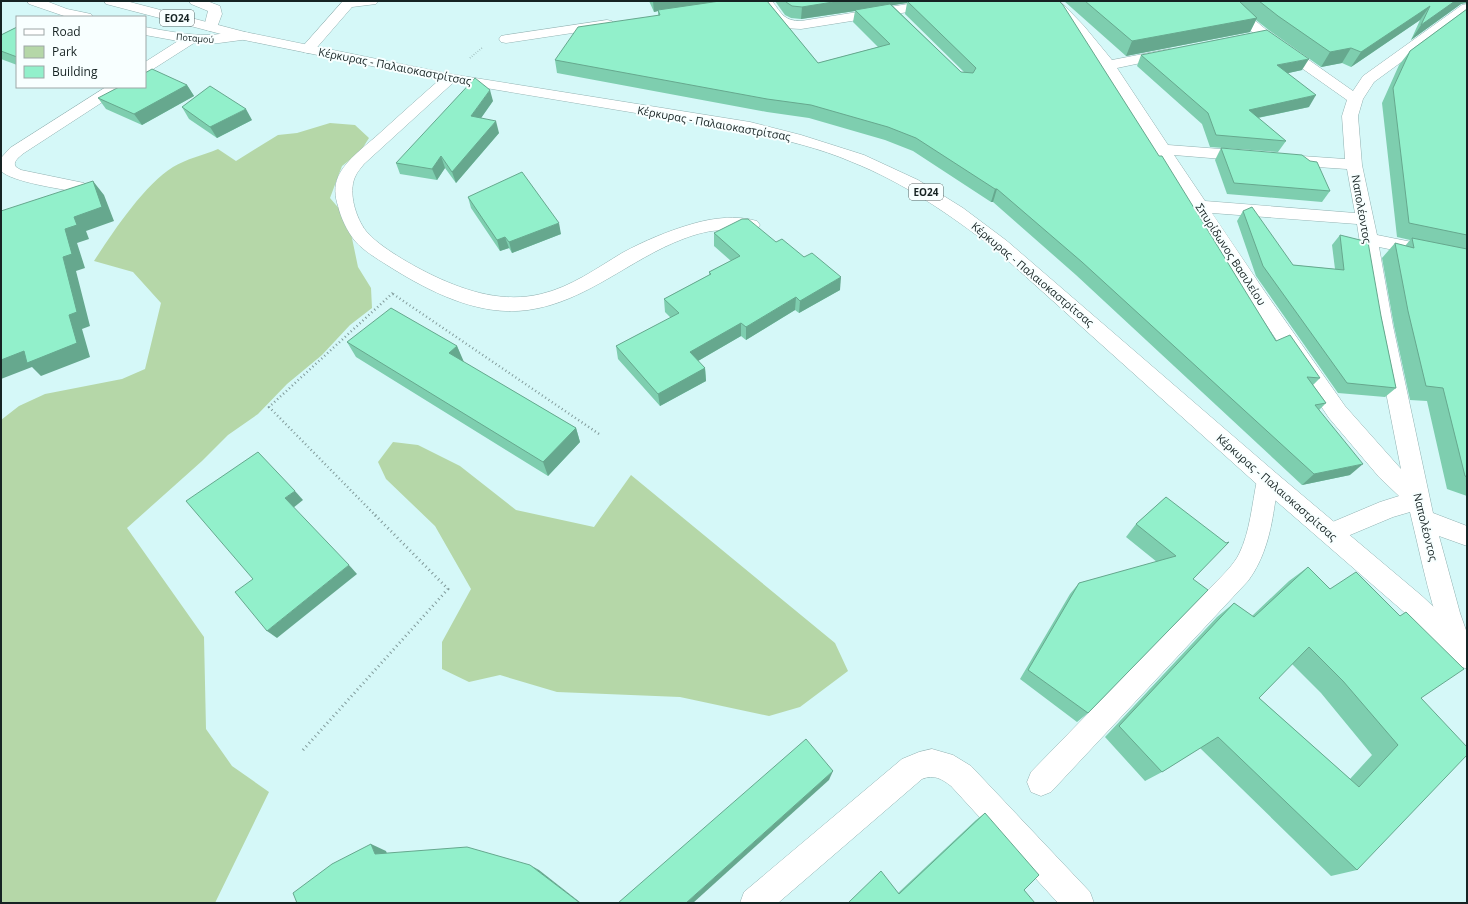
<svg xmlns="http://www.w3.org/2000/svg" width="1468" height="904" font-family="'Open Sans',sans-serif">
<rect width="100%" height="100%" fill="#d5f8f8"/>
<g fill="#b5d7a8">
<path d="M330,123L355,125L369,138L360,152L342,166L330,198L348,219L358,267L371,288L372,308L350,325L322,355L287,384L258,414L228,435L202,461L127,528L204,637L206,729L232,766L269,792L215,903H1V420L19,406L45,394L122,379L145,369L161,303L133,272L94,261C113,232 144,185 173,167C186,159 204,155 218,149L236,161L278,135L297,133Z"/>
<polygon points="393,442 418,445 460,466 516,510 594,527 631,475 835,643 848,671 800,707 769,716 680,697 557,692 500,675 469,682 442,669 442,642 471,589 435,526 386,479 378,462"/>
</g>
<g fill="none" stroke-linecap="round" stroke-linejoin="round">
<defs>
<g id="minor">
<polygon points="27,1 46,1 67,9 91,14 93,17 67,17 29,4"/>
<polygon points="189,1 207,1 220,6 222,14 216,30 211,31 206,30 204,27 208,11 191,4"/>
<polygon points="343,1 378,1 376,4 352,7 313,52 308,53 303,52 301,49 303,46"/>
<path d="M760,1H772C782,14 784,21 801,21L927,1H959L957,4L952,5L801,29L783,28L774,22Z"/>
<path d="M1046,1H1060L1084,26L1112,60L1169,49L1174,50L1176,53L1174,56L1117,68L1168,145L1247,151L1253,153L1255,156L1253,159L1247,161L1174,155L1205,201L1355,213L1347,169L1287,165L1281,164L1279,160L1281,156L1287,155L1345,159L1342,116L1347,100L1259,38L1223,7L1225,4H1235L1269,32L1353,91L1363,76L1462,5L1467,4V14L1374,82L1363,99L1358,116L1362,165L1377,235L1467,253V265L1379,247L1393,326L1433,513L1467,526V546L1439,536L1460,613L1467,633V658L1460,660L1451,657C1431,611 1422,561 1410,512L1393,517L1331,543L1323,540L1319,533L1323,526L1380,502L1399,496L1379,477L1329,418L1251,302L1102,67L1074,32ZM1212,213L1357,224L1373,326L1401,469L1345,406L1265,292Z"/>
<polygon points="607,20 612,21 614,24 612,27 506,43 501,42 499,39 501,36 506,35"/>
<path d="M145,27C166,31 187,35 208,35C220,35 238,30 249,33L251,36L249,39L219,43H194L150,71L145,72V62L178,41L145,35Z"/>
<path d="M450,74L455,75L457,78L455,81L364,164C361,168 357,172 355,177C348,193 356,218 366,231C379,247 415,267 434,276C468,292 504,303 541,294C571,287 597,268 622,253C644,241 668,231 692,224C712,218 736,215 757,221L760,225L757,229C746,232 736,229 725,230C710,230 696,234 683,239C630,259 586,302 528,310C478,317 428,291 387,265C376,258 364,251 355,241C347,231 341,218 338,206C335,197 334,186 338,177C346,159 367,145 381,132C402,113 423,94 445,75Z"/>
<path d="M106,87H123L121,90L24,153C19,157 12,162 16,167L21,170L84,183L86,187L84,191L78,192C61,189 12,182 1,171V158L10,148Z"/>
<path d="M1268,471L1276,473C1281,483 1277,493 1275,503C1271,531 1265,558 1248,581L1051,792L1041,796L1031,792L1027,782L1031,772L1217,581C1225,573 1234,564 1239,554C1250,532 1252,504 1257,480L1260,473Z"/>
<path d="M932,749L953,755L971,766L1090,892L1094,903H1058L951,786C942,779 934,774 922,779L778,903H740L744,892L902,759L919,752Z"/>
</g>
<path id="major" d="M104,1H126L245,32L450,74L750,122L801,135L864,155L918,180L963,208L1007,241L1276,473L1422,596L1467,638V669L1458,665L1404,612L1260,487L995,249C950,215 905,183 852,162C820,148 784,140 750,132L450,82L244,40L106,4Z"/>
</defs>
<use href="#minor" stroke="#91b1b1" stroke-width="1"/>
<use href="#major" stroke="#91b1b1" stroke-width="1"/>
<polyline stroke="#809a9a" stroke-width="1.5" stroke-dasharray="0.5 2" stroke-linecap="butt" points="470,58 483,47"/>
<g stroke="#809a9a" stroke-width="2.5" stroke-dasharray="1 3" stroke-linecap="butt">
<polyline points="393,294 599,434"/>
<polyline points="376,516 269,407 395,291"/>
</g>
<polyline stroke="#809a9a" stroke-width="3" stroke-dasharray="1 3.5" stroke-linecap="butt" points="303,750 448,589 375,515"/>
<use href="#minor" fill="#fff" fill-rule="evenodd"/>
<use href="#major" fill="#fff" fill-rule="evenodd"/>
</g>
<g fill="#7eceaf" fill-rule="evenodd">
<path d="M649,1H767L818,63L878,47L853,22L855,11L801,19L791,18L785,15L775,1H1059L1276,341L1320,378L1313,385L1326,403L1319,410L1350,475L1302,485L1076,275L993,202H991L913,151L885,140L809,118L767,112L557,73L555,60L658,15V11L654,12ZM907,3L905,14L964,72H961L892,5Z"/>
<polygon points="1064,1 1467,1 1461,4 1411,40 1420,20 1351,67 1342,63 1321,67 1270,31 1256,20 1250,32 1126,56"/>
<polygon points="1467,9 1467,496 1447,489 1427,401 1410,400 1394,326 1382,258 1395,243 1405,246 1410,240 1397,237 1382,103 1399,65 1410,51"/>
<polygon points="17,27 17,65 1,59 1,35"/>
<polygon points="1141,55 1302,70 1288,73 1309,107 1258,118 1286,141 1278,152 1210,147 1202,124 1137,66"/>
<polygon points="187,85 194,96 142,125 106,109 98,98"/>
<polygon points="493,101 481,118 499,133 456,183 445,168 437,180 400,174 396,163"/>
<polygon points="182,107 252,120 217,138 189,119"/>
<polygon points="1221,148 1330,191 1322,202 1227,194 1215,160"/>
<polygon points="468,197 561,234 512,253 509,248 500,251 471,208"/>
<polygon points="1243,211 1293,265 1335,269 1332,245 1340,235 1381,316 1396,388 1385,397 1338,393 1256,276 1237,221"/>
<polygon points="714,233 776,242 840,290 799,313 795,310 746,340 741,336 698,361 705,368 706,381 660,406 618,359 616,346 671,318 665,312 664,299 709,275 709,272 731,261 714,246"/>
<polygon points="347,342 457,346 463,362 576,428 580,442 548,476 356,357"/>
<polygon points="1166,497 1193,579 1088,713 1077,722 1020,679 1070,594 1079,583 1157,562 1126,537 1136,524"/>
<path d="M1308,567L1421,698L1357,870L1331,876L1200,748L1162,772L1145,781L1105,737L1217,617L1234,603L1252,616L1289,581ZM1292,664L1321,693L1372,755L1350,779L1259,698Z"/>
<polygon points="985,813 1024,890 848,903 898,893 976,820"/>
</g>
<g fill="#66a88e">
<polygon points="653,1 730,1 658,10 658,11 654,12"/>
<polygon points="839,1 917,1 907,1 907,3 856,11 855,10 855,11 801,19 802,7"/>
<polygon points="1455,1 1467,1 1467,3 1461,4 1411,40 1421,25"/>
<polygon points="1430,6 1420,20 1351,67 1361,52"/>
<polygon points="1257,18 1250,32 1126,56 1132,41"/>
<polygon points="1351,48 1342,63 1321,67 1330,52"/>
<polygon points="1309,59 1302,70 1271,77 1277,65"/>
<polygon points="187,85 194,96 142,125 134,114"/>
<polygon points="490,90 493,101 474,128 471,116"/>
<polygon points="1316,95 1309,107 1242,121 1249,110"/>
<polygon points="246,109 252,120 217,138 210,127"/>
<polygon points="496,121 499,133 456,183 452,172"/>
<polygon points="441,156 445,168 437,180 432,169"/>
<polygon points="93,181 104,195 114,221 86,231 89,239 77,243 85,268 76,271 90,326 82,329 90,357 41,376 32,367 1,379 1,360 69,315 63,257 65,229 74,217"/>
<polygon points="995,189 997,189 993,202 991,202"/>
<polygon points="559,223 561,234 512,253 509,242"/>
<polygon points="505,237 509,248 500,251 497,240"/>
<polygon points="841,277 840,290 799,313 800,301"/>
<polygon points="796,297 795,310 746,340 746,327"/>
<polygon points="741,323 741,336 691,365 690,352"/>
<polygon points="457,346 464,362 455,369 449,353"/>
<polygon points="705,368 706,381 660,406 658,394"/>
<polygon points="576,428 580,442 548,476 543,462"/>
<polygon points="1363,464 1350,475 1302,485 1314,474"/>
<polygon points="295,491 303,500 293,508 285,498"/>
<polygon points="349,565 357,574 277,638 267,631"/>
<polygon points="833,771 829,780 693,903 686,903"/>
<polygon points="371,844 386,851 390,861 375,854"/>
<polygon points="530,865 539,870 581,903 580,903"/>
</g>
<g fill="#92f0cb" stroke="#66a88e" fill-rule="evenodd">
<polygon points="720,1 767,1 818,63 890,44 855,10 890,4 961,72 973,73 976,68 907,1 1059,1 1063,5 1159,156 1162,156 1276,341 1290,335 1320,378 1307,377 1326,403 1315,405 1363,464 1314,474 1082,262 997,189 995,189 916,138 888,127 811,105 767,99 555,60 578,27 660,15 658,10"/>
<polygon points="785,1 839,1 802,7 792,6 786,2"/>
<polygon points="1085,1 1239,1 1257,18 1132,41"/>
<polygon points="1259,1 1455,1 1421,25 1430,6 1361,52 1351,48 1330,52 1278,16"/>
<polygon points="1467,9 1467,235 1409,223 1393,88 1410,51"/>
<polygon points="17,27 17,57 1,51 1,35"/>
<polygon points="1267,30 1309,59 1277,65 1316,95 1249,110 1286,141 1216,135 1208,113 1141,55"/>
<polygon points="152,69 187,85 134,114 98,98 119,87 145,87 145,73"/>
<polygon points="475,78 490,90 471,116 496,121 452,172 441,156 432,169 396,163"/>
<polygon points="210,86 246,109 210,127 182,107"/>
<polygon points="1221,148 1302,155 1310,161 1317,162 1330,191 1234,183"/>
<polygon points="522,172 559,223 509,242 505,237 497,240 468,197"/>
<polygon points="93,181 102,207 74,217 77,225 65,229 72,254 63,257 77,312 69,315 77,343 27,363 24,351 1,360 1,211"/>
<polygon points="1252,207 1293,265 1344,270 1340,235 1368,242 1381,316 1396,388 1347,383 1263,266 1243,211"/>
<polygon points="742,219 748,219 776,242 782,239 804,257 812,253 841,277 800,301 796,297 746,327 741,323 690,352 705,368 658,394 616,346 679,313 664,299 711,274 709,272 740,256 714,233"/>
<polygon points="1412,238 1467,249 1467,477 1465,476 1443,388 1426,386 1408,311 1395,243 1414,248"/>
<polygon points="391,308 457,346 449,353 576,428 543,462 347,342"/>
<polygon points="258,452 295,491 285,498 349,565 267,631 235,592 253,579 186,501"/>
<polygon points="1166,497 1226,543 1229,542 1193,579 1208,590 1088,713 1028,670 1079,583 1176,556 1136,524"/>
<path d="M1308,567L1330,589L1356,572L1400,616L1406,612L1464,669L1421,698L1467,747V755L1357,870L1218,737L1162,772L1119,726L1234,603L1254,617ZM1309,647L1343,681L1398,745L1359,787L1259,698Z"/>
<polygon points="806,739 833,771 686,903 618,903"/>
<polygon points="985,813 1039,875 1024,890 1035,903 848,903 881,871 899,894"/>
<polygon points="371,844 375,854 467,847 530,865 580,903 297,903 293,893 332,864"/>
</g>
<g text-anchor="middle" dominant-baseline="central" stroke-width="4" stroke-linejoin="round" paint-order="stroke">
<g font-size="9" fill="#162323" stroke="#f8ffff">
<text transform="translate(195 38) rotate(5)">Ποταμού</text>
</g>
<g fill="#f8ffff" stroke="#5a6565" stroke-width="1">
<rect x="160" y="10" width="34" height="16" rx="3"/>
<rect x="909" y="184" width="34" height="16" rx="3"/>
</g>
<g font-size="10" font-weight="bold" fill="#162323">
<text x="177" y="18">ΕΟ24</text>
<text x="926" y="192">ΕΟ24</text>
</g>
<g font-size="11" fill="#162323" stroke="#f8ffff">
<text transform="translate(395 66) rotate(11)">Κέρκυρας - Παλαιοκαστρίτσας</text>
<text transform="translate(714 123) rotate(10)">Κέρκυρας - Παλαιοκαστρίτσας</text>
<text transform="translate(1362 209) rotate(80)">Ναπολέοντος</text>
<text transform="translate(1231 254) rotate(57)">Σπυρίδωνος Βασιλείου</text>
<text transform="translate(1033 274) rotate(40)">Κέρκυρας - Παλαιοκαστρίτσας</text>
<text transform="translate(1277 487) rotate(41)">Κέρκυρας - Παλαιοκαστρίτσας</text>
<text transform="translate(1426 527) rotate(76)">Ναπολέοντος</text>
</g>
</g>
<rect width="1468" height="904" fill="none" stroke="#162323" stroke-width="4"/>
<rect x="16" y="16" width="130" height="72" fill="#f8ffff" stroke="#9ea7a7"/>
<rect x="24" y="29" width="20" height="6" fill="#ffffff" stroke="#9ea7a7"/>
<text x="52" y="36" font-size="12" fill="#162323">Road</text>
<rect x="24" y="46" width="20" height="12" fill="#b5d7a8" stroke="#9ea7a7"/>
<text x="52" y="56" font-size="12" fill="#162323">Park</text>
<rect x="24" y="66" width="20" height="12" fill="#92f0cb" stroke="#9ea7a7"/>
<text x="52" y="76" font-size="12" fill="#162323">Building</text>
</svg>
